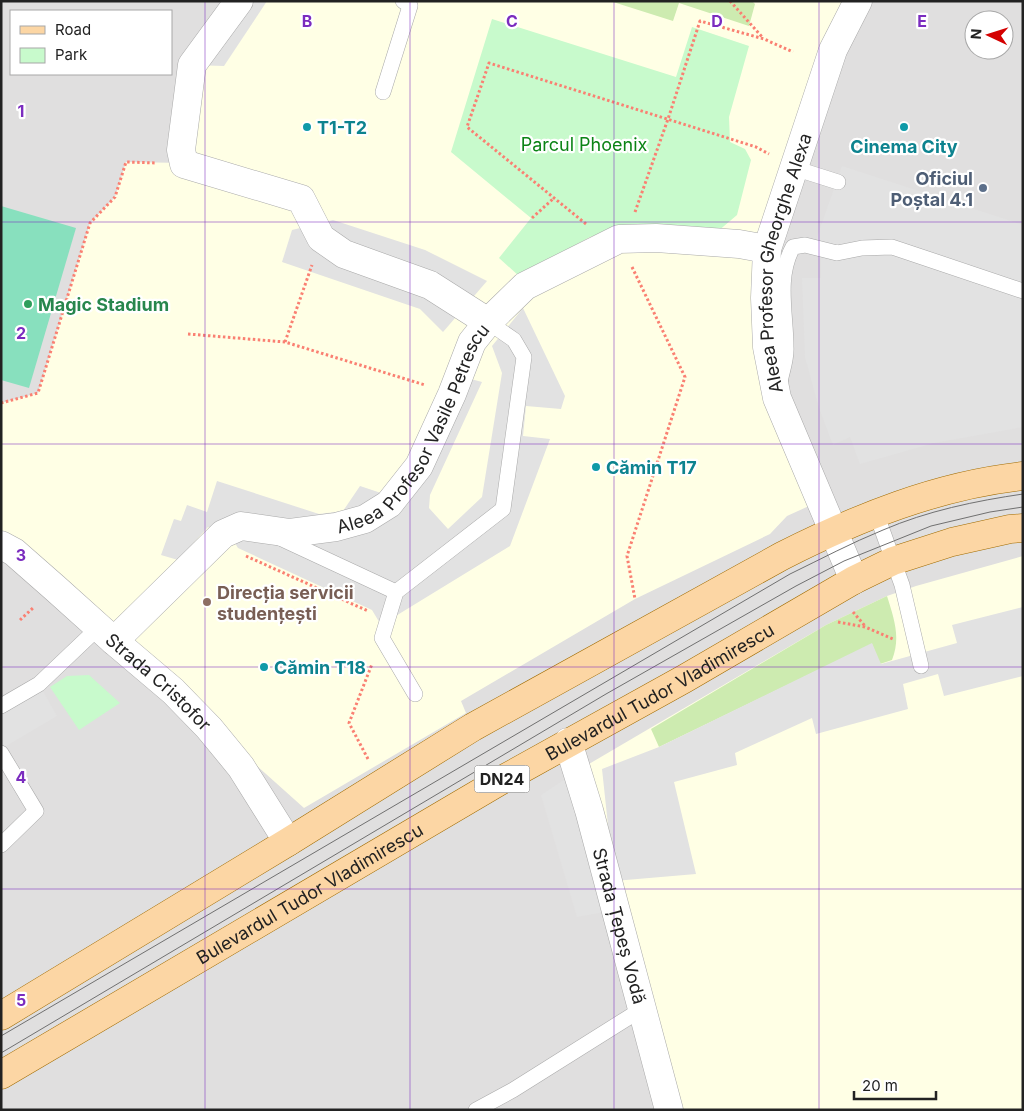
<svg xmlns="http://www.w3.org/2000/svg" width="1024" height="1111" font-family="Inter,sans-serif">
<rect width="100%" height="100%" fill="#f2efe9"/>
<path fill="#e0dfdf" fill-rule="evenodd" d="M1,1H1023V1110H1ZM11,11H171V74H11ZM974,20H1004V50H974Z"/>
<g fill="#ffffe5">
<polygon points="239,1 858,1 767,249 767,347 820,501 787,516 770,534 635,599 461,701 466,713 304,808 173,691 1,545 1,403 38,393 90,223 115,197 126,162 184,163 192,65"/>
<polygon points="1023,556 1023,1110 666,1110 577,771 826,625 887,596 916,586"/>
</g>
<g fill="#cdebb0">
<polygon points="610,1 752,1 755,4 749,26 679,3 673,21"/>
<path d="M887,596C894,619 901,637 892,660L880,664L872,644L659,747L651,729L826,625Z"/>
</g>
<g fill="#c8facc">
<polygon points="492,19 676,77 692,27 749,46 729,117 730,142 745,149 751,160 737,215 717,232 621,227 590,237 519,276 499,258 531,218 451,152"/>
<polygon points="89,675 120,703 79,730 50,687 67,676"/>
</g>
<polygon fill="#88e0be" points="1,206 76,228 29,388 1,380"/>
<g fill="#e2e2e2">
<polygon points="239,1 267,1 224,66 192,65"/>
<polygon points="842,166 1023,225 1023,427 934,443 860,464 850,437 833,445 819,408 805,357 802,278 821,278 821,249 816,240"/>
<polygon points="333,220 425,250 487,281 443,332 420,309 282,262 292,230"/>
<polygon points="523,308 565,396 561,409 526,406 523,436 550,439 510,546 381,625 372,610 238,548 231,537 208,527 178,560 161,555 174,519 181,521 187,505 207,512 217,481 319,514 343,511 360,486 384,494 467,378 482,382 430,495 429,508 448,529 482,497 502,373 492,346"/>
<polygon points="1023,607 1023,676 944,696 938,674 903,684 908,709 816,734 812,718 735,753 737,765 674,782 696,874 614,881 602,769 659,747 872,643 881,664 957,643 952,625"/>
<polygon points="39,684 57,716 1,749 1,706"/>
<polygon points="577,771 615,910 577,917 541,795"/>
</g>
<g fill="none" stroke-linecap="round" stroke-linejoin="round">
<defs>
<g id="service">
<polyline points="383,92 410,6 403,1"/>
<polyline points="794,168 838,182"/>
<path d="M780,382C782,371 787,358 786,347C786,314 776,277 793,247L805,245L837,253L862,248L892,247L1023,291"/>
<polyline points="876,513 902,585 921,666"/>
<polyline points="280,538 396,592"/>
<polyline points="415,694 382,638 396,592 503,509 524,357 514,340 488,322"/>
<polyline points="1,706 39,684 99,627"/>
<polyline points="1,753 36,811 1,845"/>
<polyline points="476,1110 513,1090 642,1009"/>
</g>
<g id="minor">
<polyline points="239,1 192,65 181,150 184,164 301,199 321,238 344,254 430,285 488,322"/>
<path id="s1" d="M1,545L14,552L55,588L114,641L173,691L209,728L241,767L288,842"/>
<path id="s2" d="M854,580L777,398L767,347L765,298L767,249L833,50L858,1"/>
<path id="s3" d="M114,641L223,534L241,526L290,533L336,527L365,519L389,504L419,466L452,394L472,342L488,322L525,286L619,239L656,238L739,244L767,249"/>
<path id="s4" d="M568,742L589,810L669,1110"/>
</g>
<g id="primary">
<path d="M1,1016L288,842L473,727L782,556C857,518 938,485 1023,476"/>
<path id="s5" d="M1,1075L500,781L684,679L854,580L893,561L952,542L1010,529L1023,528"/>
</g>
</defs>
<use href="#service" stroke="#a9a9a9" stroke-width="16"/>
<use href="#minor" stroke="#a9a9a9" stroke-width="29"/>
<use href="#primary" stroke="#a06b00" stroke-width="29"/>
<g stroke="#fa8072" stroke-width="3" stroke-dasharray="2.5 2.5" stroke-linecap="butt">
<polyline points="730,1 763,38"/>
<polyline points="635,212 668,119 700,21 764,39 793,52"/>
<polyline points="532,218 554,198"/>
<polyline points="586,224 467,127 489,63 756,147 769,154"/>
<polyline points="632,267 685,377 627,556 635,599"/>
<polyline points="188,334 285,342 425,385"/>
<polyline points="285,342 312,265"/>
<polyline points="1,403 38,393 90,223 115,197 126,162 157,163"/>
<polyline points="246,556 368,611"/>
<polyline points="853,612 865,626"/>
<polyline points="20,620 34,607"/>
<polyline points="838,622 865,627 893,639"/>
<polyline points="368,759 349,723 372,664"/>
</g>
<use href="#service" stroke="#fff" stroke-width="15"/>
<use href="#minor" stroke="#fff" stroke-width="28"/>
<use href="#primary" stroke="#fcd6a4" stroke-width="28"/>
<g stroke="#707070" stroke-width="1">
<path d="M1,1036L790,574C821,559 851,543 883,530C927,511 975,501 1023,494"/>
<polyline points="1,1053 606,694 796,586 844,561 931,526 990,512 1023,507"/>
</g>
</g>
<path fill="none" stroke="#7b2cbf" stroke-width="1" stroke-opacity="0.55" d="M205,1V1110M410,1V1110M614,1V1110M819,1V1110M1,222H1023M1,444H1023M1,667H1023M1,889H1023"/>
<g fill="#0f9aa8" stroke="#fff" stroke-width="2">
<circle cx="307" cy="127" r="5"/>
<circle cx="904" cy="127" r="5"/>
<circle cx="596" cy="467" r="5"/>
<circle cx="264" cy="667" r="5"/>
</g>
<circle fill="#5c6f8a" stroke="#fff" stroke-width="2" cx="983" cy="188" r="5"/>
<circle fill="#2e9e5b" stroke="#fff" stroke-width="2" cx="28" cy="304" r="5"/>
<circle fill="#8d6e63" stroke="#fff" stroke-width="2" cx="207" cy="602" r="5"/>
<g text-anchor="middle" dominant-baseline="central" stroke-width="4.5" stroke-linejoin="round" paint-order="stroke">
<rect fill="#fff" stroke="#646464" stroke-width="1" x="474.5" y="765.5" width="55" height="27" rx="4"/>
<g font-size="16" font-weight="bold" fill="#222">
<text x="502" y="779">DN24</text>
</g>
<g font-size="18" font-weight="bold" fill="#0d838f" stroke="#fff" text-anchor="start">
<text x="317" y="127">T1-T2</text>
<text x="904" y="146" text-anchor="middle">Cinema City</text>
<text x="606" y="467">Cămin T17</text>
<text x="274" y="667">Cămin T18</text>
</g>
<g font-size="18" fill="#0c8416" stroke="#fff">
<text x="584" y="144">Parcul Phoenix</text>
</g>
<g font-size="18" font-weight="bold" fill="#4e5e75" stroke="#fff" text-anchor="end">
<text x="973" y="178">Oficiul<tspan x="973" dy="21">Poștal 4.1</tspan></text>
</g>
<g font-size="18" fill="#222" stroke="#fff">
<text stroke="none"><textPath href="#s2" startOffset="336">Aleea Profesor Gheorghe Alexa</textPath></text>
<text stroke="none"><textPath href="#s3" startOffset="400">Aleea Profesor Vasile Petrescu</textPath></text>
<text stroke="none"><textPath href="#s1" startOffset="209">Strada Cristofor</textPath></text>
<text stroke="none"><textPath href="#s5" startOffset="762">Bulevardul Tudor Vladimirescu</textPath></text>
<text stroke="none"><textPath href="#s5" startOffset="358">Bulevardul Tudor Vladimirescu</textPath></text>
<text stroke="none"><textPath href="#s4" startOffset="191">Strada Țepeș Vodă</textPath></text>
</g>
<g font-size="18" font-weight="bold" fill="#27864d" stroke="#fff" text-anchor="start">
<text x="38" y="304">Magic Stadium</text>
</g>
<g font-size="18" font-weight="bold" fill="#785e54" stroke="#fff" text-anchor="start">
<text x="217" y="592">Direcția servicii<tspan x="217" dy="21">studențești</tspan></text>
</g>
</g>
<g font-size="16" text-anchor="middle" font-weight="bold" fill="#7b2cbf" stroke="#fff" stroke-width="4.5" stroke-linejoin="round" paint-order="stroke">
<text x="307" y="27">B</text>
<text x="512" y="27">C</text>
<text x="717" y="27">D</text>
<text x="922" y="27">E</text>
<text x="21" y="117">1</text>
<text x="21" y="339">2</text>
<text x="21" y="561">3</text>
<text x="21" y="783">4</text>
<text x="21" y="1006">5</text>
</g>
<rect width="1024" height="1111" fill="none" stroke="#222222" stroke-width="5"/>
<rect x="10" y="10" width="162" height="65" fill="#ffffff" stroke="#a7a7a7"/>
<rect x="20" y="26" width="25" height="8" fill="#fcd6a4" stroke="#a7a7a7"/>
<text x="55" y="35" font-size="15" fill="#222222">Road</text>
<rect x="20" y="48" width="25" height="15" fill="#c8facc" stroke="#a7a7a7"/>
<text x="55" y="60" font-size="15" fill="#222222">Park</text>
<g transform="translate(989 35) rotate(274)"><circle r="24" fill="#ffffff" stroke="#a7a7a7"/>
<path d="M0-4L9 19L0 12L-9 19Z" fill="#d40000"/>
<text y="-8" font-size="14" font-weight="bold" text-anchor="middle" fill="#222222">N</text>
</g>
<path d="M854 1091v8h82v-8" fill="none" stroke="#222222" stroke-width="2.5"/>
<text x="862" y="1091" font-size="15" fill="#222222" stroke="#ffffff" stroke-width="4" paint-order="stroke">20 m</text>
</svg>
